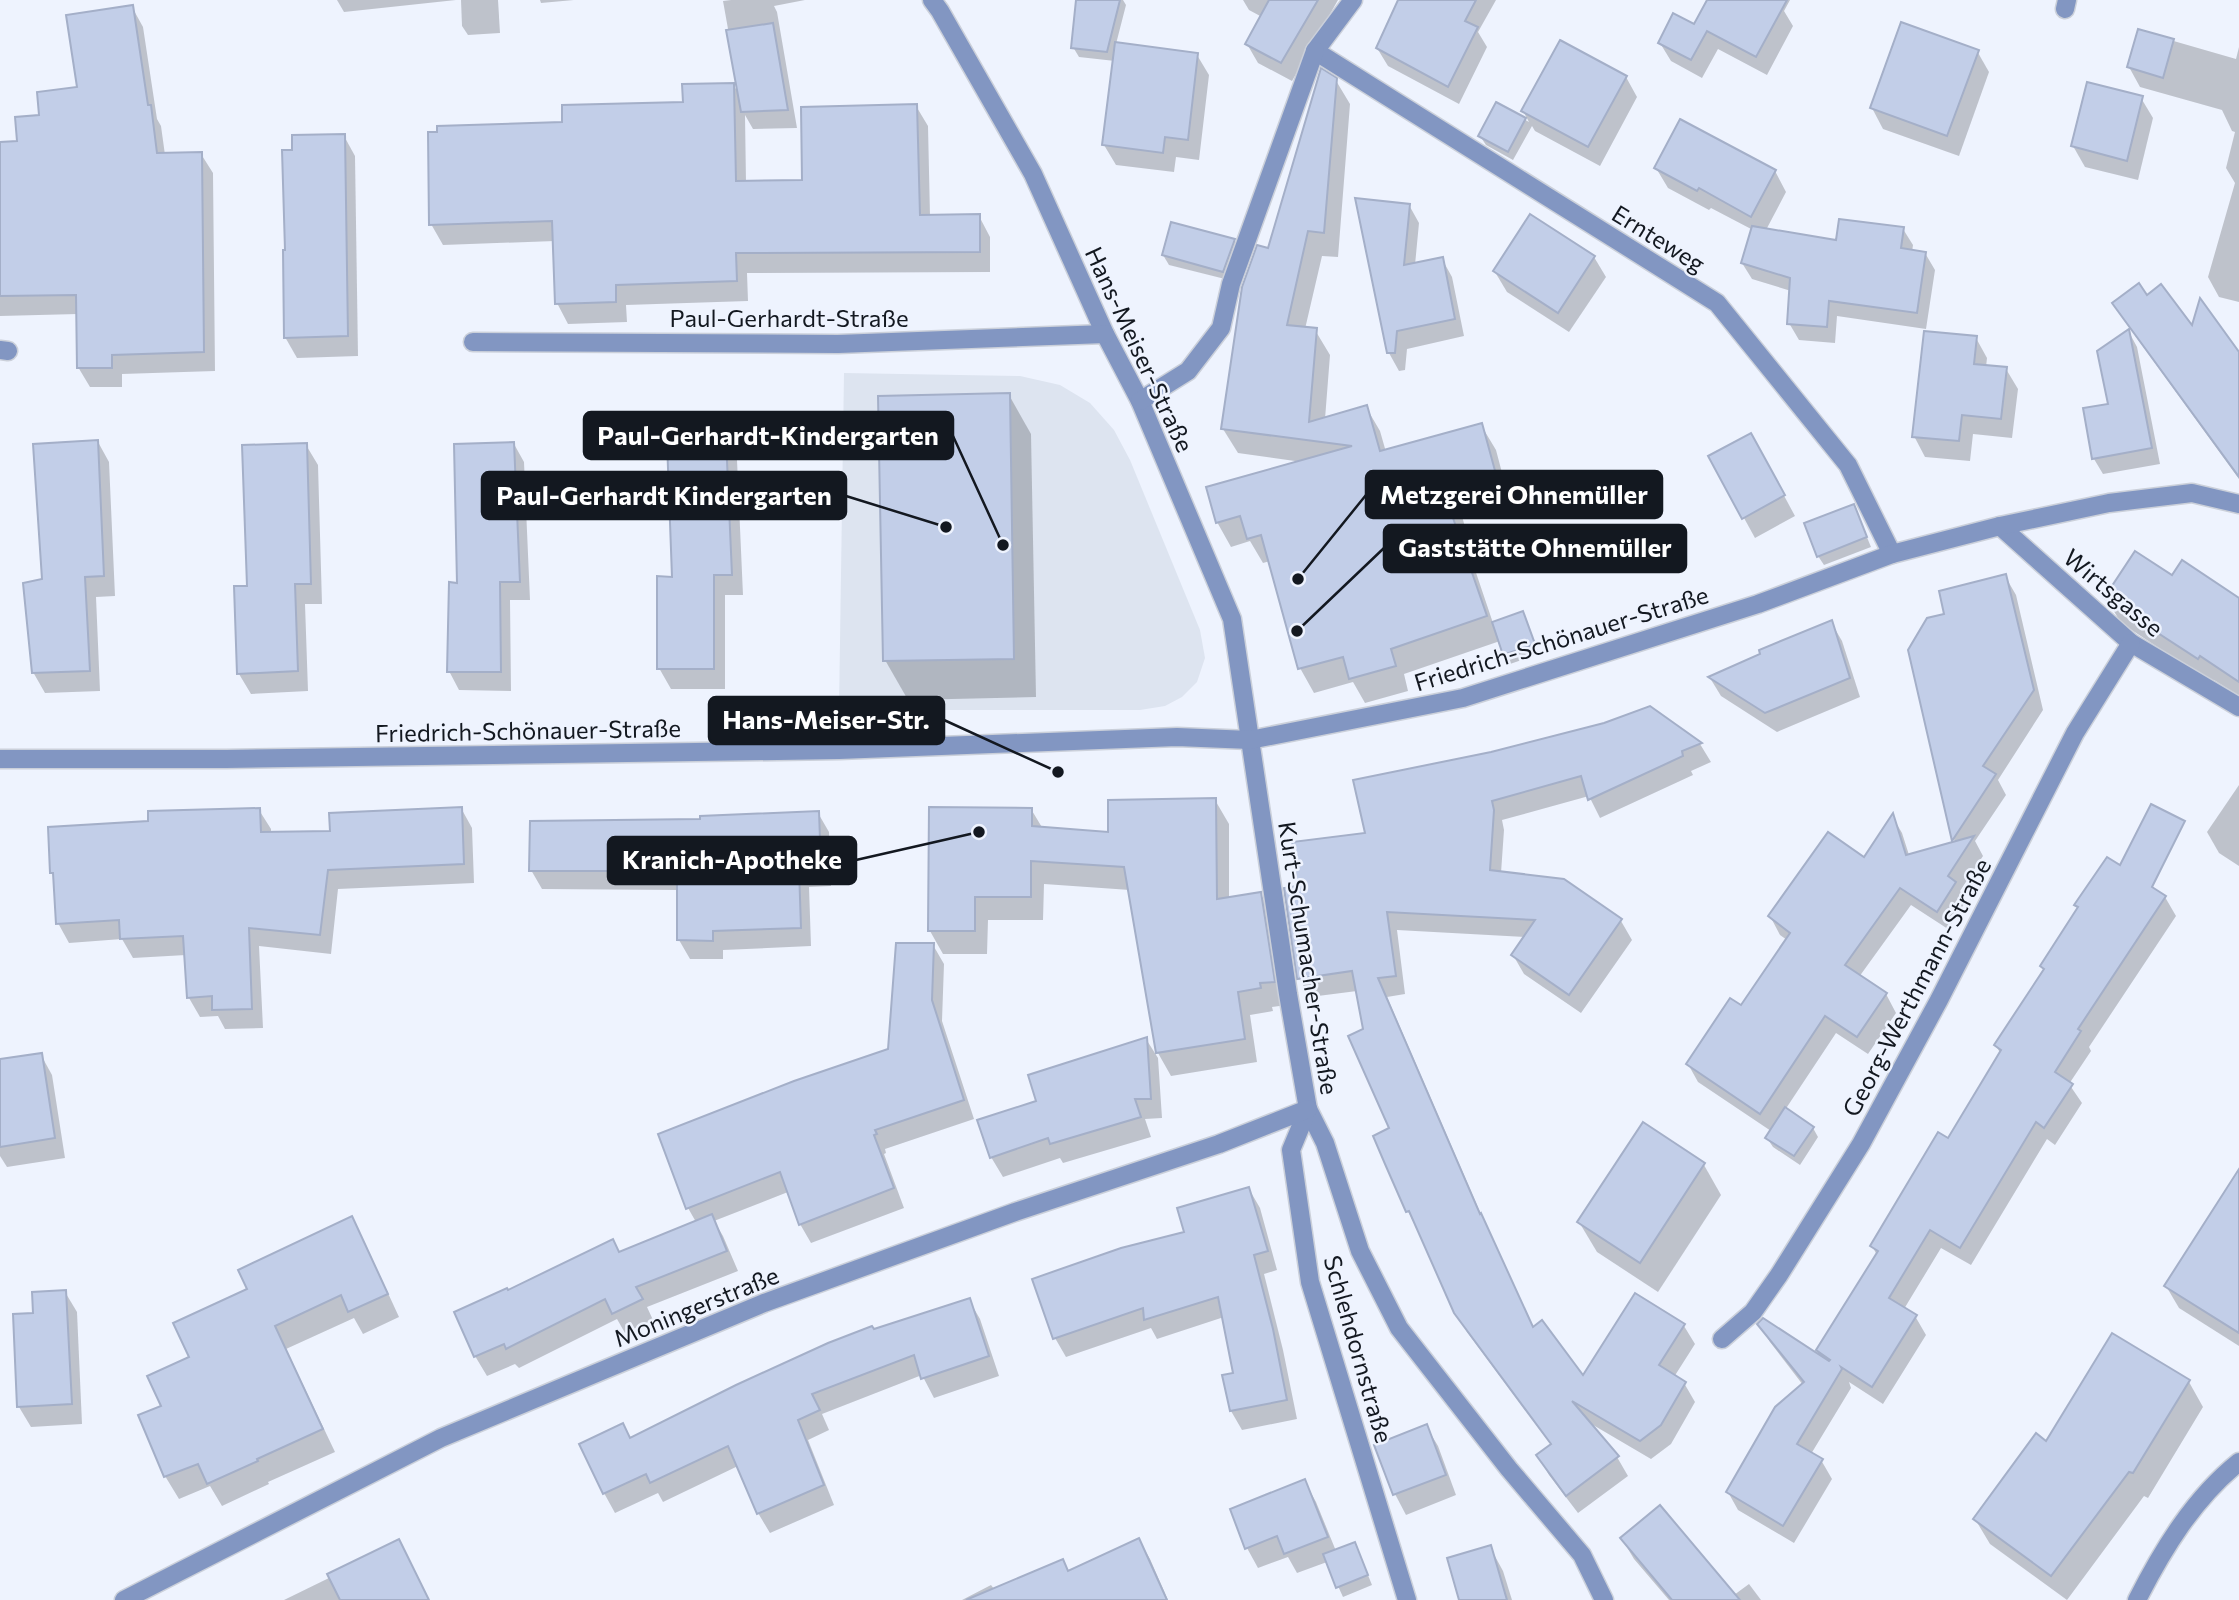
<svg xmlns="http://www.w3.org/2000/svg" width="2239" height="1600" font-family="Commissioner,sans-serif">
<rect width="100%" height="100%" fill="#eef3fe"/>
<polygon fill="#dde4f0" points="844,373 1020,376 1060,385 1090,403 1114,430 1130,460 1200,630 1205,658 1197,682 1182,697 1165,706 1140,710 839,710"/>
<g fill="#0003">
<polygon points="337,0 456,0 344,12"/>
<polygon points="461,0 498,0 500,33 468,35 462,26"/>
<polygon points="540,0 574,0 541,3"/>
<polygon points="731,0 805,0 774,6 777,12 797,128 753,129 745,115 746,183 804,181 916,106 928,126 930,216 979,216 990,237 990,272 747,273 748,301 626,305 627,322 568,324 557,303 555,241 443,245 431,224 564,124 685,104 733,84 740,96 723,1"/>
<polygon points="1078,0 1123,0 1126,5 1116,44 1197,55 1209,75 1199,160 1176,157 1174,172 1116,165 1104,145 1115,61 1079,57 1073,47"/>
<polygon points="1243,0 1338,0 1292,81 1258,63 1247,44 1262,17 1249,10"/>
<polygon points="1401,0 1496,0 1478,32 1487,47 1459,104 1388,66 1377,48"/>
<polygon points="1709,0 1790,0 1784,11 1793,26 1767,75 1718,49 1702,78 1671,61 1660,43 1695,26"/>
<polygon points="132,7 143,27 157,119 161,126 165,155 201,154 213,173 215,371 122,374 122,387 90,387 78,367 78,314 0,316 0,144 19,143 41,116 79,89"/>
<polygon points="2139,31 2236,59 2239,47 2239,302 2219,297 2208,277 2235,183 2226,168 2235,132 2232,131 2222,110 2140,87 2129,67"/>
<polygon points="1977,51 1989,72 1959,156 1883,129 1872,108"/>
<polygon points="1626,77 1637,97 1600,166 1535,131 1532,126 1513,160 1486,145 1480,136 1497,104 1529,122 1523,111"/>
<polygon points="1335,79 1350,104 1338,257 1322,256 1305,329 1315,330 1330,355 1325,419 1366,407 1380,431 1386,452 1481,425 1496,450 1510,503 1462,516 1469,542 1466,543 1493,623 1522,613 1539,654 1510,664 1500,641 1404,674 1408,691 1365,703 1353,682 1314,693 1300,668 1270,561 1263,563 1250,541 1231,547 1217,522 1302,462 1238,453 1223,429 1270,250"/>
<polygon points="2141,98 2153,118 2138,180 2085,167 2073,146"/>
<polygon points="344,136 355,156 358,356 297,358 285,337 287,252 294,151"/>
<polygon points="1656,168 1775,171 1786,192 1766,230 1838,242 1903,229 1913,245 1912,252 1925,253 1935,270 1926,329 1837,316 1835,343 1799,340 1789,323 1791,291 1752,279 1742,263 1753,230 1711,208 1709,210 1668,188"/>
<polygon points="1409,205 1419,223 1415,265 1442,259 1452,277 1464,336 1407,349 1405,370 1399,371 1389,353"/>
<polygon points="1234,240 1240,250 1229,280 1169,265 1163,255"/>
<polygon points="1594,257 1606,277 1569,332 1507,292 1495,272"/>
<polygon points="2147,297 2193,329 2239,354 2239,479 2126,323 2115,304"/>
<polygon points="2129,332 2137,347 2160,464 2103,474 2094,459 2085,410 2110,405"/>
<polygon points="1976,338 1987,358 1986,367 2006,369 2018,389 2012,438 1973,434 1970,461 1925,457 1914,436"/>
<polygon points="1009,395 1031,434 1036,697 908,700 885,660"/>
<polygon points="725,440 737,460 743,595 725,595 725,689 671,689 659,668 674,579"/>
<polygon points="98,442 109,462 115,596 96,597 100,691 45,693 33,672 44,581"/>
<polygon points="514,444 524,462 530,600 510,600 511,691 459,690 449,671 459,585"/>
<polygon points="306,445 318,465 322,604 305,604 308,691 251,694 239,674 249,587"/>
<polygon points="1762,455 1795,516 1755,538 1744,518"/>
<polygon points="1854,506 1871,547 1824,565 1818,556"/>
<polygon points="2005,576 2016,595 2043,710 1998,780 2006,795 1975,841 1983,856 1960,891 1966,901 1948,929 1911,905 1859,977 1886,994 1896,1013 1868,1054 1836,1033 1785,1110 1813,1128 1818,1137 1800,1165 1773,1147 1767,1138 1771,1131 1698,1082 1688,1064 1741,1008 1787,940 1780,935 1770,916 1864,860 1892,816 1902,833 1909,855 1955,843 1910,650 1946,615"/>
<polygon points="2172,578 2239,600 2239,696 2214,680 2212,683 2121,623 2106,598"/>
<polygon points="1831,622 1842,641 1860,697 1777,732 1721,696 1710,678"/>
<polygon points="1649,708 1700,744 1711,762 1691,771 1693,775 1600,818 1589,796 1502,820 1504,830 1501,873 1563,881 1621,921 1632,940 1581,1013 1524,974 1513,955 1525,937 1397,930 1405,994 1387,997 1483,1219 1534,1328 1583,1378 1684,1326 1695,1344 1674,1377 1684,1383 1695,1402 1671,1444 1651,1459 1588,1422 1617,1457 1628,1476 1578,1513 1549,1475 1538,1456 1552,1446 1467,1332 1408,1211 1391,1129 1365,1030 1357,991 1310,997 1299,978 1299,887 1367,834 1491,754 1604,724"/>
<polygon points="2239,785 2239,866 2219,853 2207,832"/>
<polygon points="1215,800 1229,824 1229,899 1260,894 1274,917 1287,1005 1272,1007 1273,1011 1250,1015 1257,1062 1171,1076 1158,1053 1130,890 1044,884 1043,920 988,920 987,954 943,954 930,931 1031,809 1043,829 1110,834"/>
<polygon points="461,808 472,828 474,883 338,889 331,954 259,946 263,1028 225,1029 218,1016 200,1017 189,998 186,955 133,958 122,939 69,943 58,923 55,878 52,873 150,823 259,810 271,829 271,834 332,832"/>
<polygon points="818,813 829,832 831,886 809,887 811,946 723,950 723,959 690,959 679,940 679,890 542,889 531,870 701,820"/>
<polygon points="2165,897 2176,916 2089,1047 2091,1051 2069,1084 2082,1103 2055,1145 2047,1139 1971,1265 1941,1248 1904,1309 1915,1316 1926,1335 1883,1404 1849,1382 1851,1388 1811,1454 1821,1460 1832,1479 1794,1543 1738,1510 1728,1492 1803,1385 1770,1342 1759,1324 1823,1359 1818,1350 1877,1255 1872,1246 1949,1140 2001,1054 1996,1046 2045,971 2042,966 2079,909 2076,905"/>
<polygon points="933,945 944,964 942,1021 974,1119 885,1149 886,1153 884,1154 904,1208 811,1243 800,1224 788,1192 714,1221 723,1236 738,1271 647,1307 653,1320 625,1333 617,1319 519,1368 515,1364 487,1376 475,1356 508,1292 620,1253 696,1222 688,1208 889,1051"/>
<polygon points="1146,1039 1158,1058 1162,1118 1145,1119 1151,1137 1063,1163 1060,1158 1003,1177 991,1157 1038,1102"/>
<polygon points="41,1055 52,1075 65,1158 7,1167 0,1156 0,1061"/>
<polygon points="1643,1125 1704,1165 1721,1195 1658,1292 1597,1252 1579,1222"/>
<polygon points="2239,1173 2239,1346 2179,1308 2166,1286"/>
<polygon points="1249,1189 1260,1208 1277,1270 1264,1274 1283,1350 1297,1419 1242,1430 1231,1411 1224,1376 1235,1374 1224,1317 1157,1339 1151,1328 1066,1357 1055,1338 1034,1280 1186,1233"/>
<polygon points="351,1219 364,1241 399,1317 363,1334 354,1318 286,1349 335,1452 268,1482 269,1484 222,1506 210,1486 179,1499 165,1476 163,1407 191,1358 249,1290"/>
<polygon points="65,1292 77,1312 82,1424 31,1427 19,1407 35,1315"/>
<polygon points="969,1300 980,1319 999,1376 934,1398 922,1375 822,1414 829,1430 808,1440 834,1505 770,1533 758,1513 738,1466 663,1502 658,1493 615,1513 604,1493 630,1439 873,1331"/>
<polygon points="2189,1382 2203,1407 2148,1498 2144,1496 2067,1600 1990,1544 1975,1519 2047,1443"/>
<polygon points="1426,1426 1438,1446 1456,1495 1406,1515 1395,1494"/>
<polygon points="1305,1482 1316,1502 1336,1551 1359,1553 1372,1585 1343,1597 1327,1562 1297,1573 1288,1557 1258,1568 1247,1548"/>
<polygon points="1622,1539 1734,1595 1749,1584 1761,1600 1669,1600 1634,1559"/>
<polygon points="1139,1540 1150,1559 1168,1600 962,1600 991,1585 994,1589 1068,1572"/>
<polygon points="1490,1547 1503,1571 1512,1600 1461,1600"/>
<polygon points="331,1577 429,1600 284,1600"/>
</g>
<g fill="#c2cee8" stroke="#a4afc8" stroke-width="2">
<polygon points="1076,0 1120,0 1107,52 1071,48"/>
<polygon points="1269,0 1318,0 1281,63 1245,44"/>
<polygon points="1398,0 1476,0 1465,21 1478,27 1448,87 1376,48"/>
<polygon points="1707,0 1787,0 1756,57 1707,31 1691,60 1658,43 1673,13 1694,24"/>
<polygon points="133,5 148,105 151,105 157,153 202,152 204,352 112,355 112,368 77,368 76,295 0,296 0,142 17,141 15,117 39,115 37,92 77,87 66,15"/>
<polygon points="1901,22 1979,50 1947,136 1870,108"/>
<polygon points="773,23 788,110 741,112 726,30"/>
<polygon points="2138,29 2174,39 2163,78 2127,67"/>
<polygon points="1560,40 1627,76 1588,147 1521,111"/>
<polygon points="1115,42 1198,53 1188,140 1165,137 1163,153 1102,145"/>
<polygon points="1321,68 1337,78 1324,233 1308,231 1287,325 1317,328 1309,422 1367,405 1380,451 1482,423 1497,478 1449,492 1456,517 1453,518 1487,616 1391,649 1396,666 1349,679 1343,657 1298,669 1261,535 1247,539 1240,516 1216,523 1206,487 1352,446 1221,429 1242,287 1257,245 1268,248"/>
<polygon points="2087,82 2143,96 2127,161 2071,146"/>
<polygon points="734,83 736,181 802,180 801,107 917,104 920,215 980,214 980,252 736,253 737,281 616,285 616,302 555,304 552,221 429,225 428,132 437,132 437,126 562,122 562,105 683,102 682,84"/>
<polygon points="1496,102 1526,118 1508,152 1478,136"/>
<polygon points="1680,119 1776,170 1751,217 1699,188 1697,191 1654,168"/>
<polygon points="345,134 348,336 284,338 283,250 285,250 282,150 292,150 292,135"/>
<polygon points="1355,198 1410,204 1404,265 1443,257 1455,319 1397,331 1395,353 1387,353"/>
<polygon points="1530,214 1595,256 1558,313 1493,271"/>
<polygon points="1839,219 1904,227 1901,248 1926,252 1917,313 1829,301 1827,327 1787,324 1790,278 1741,263 1752,226 1836,240"/>
<polygon points="1171,222 1235,239 1223,272 1162,255"/>
<polygon points="2139,283 2147,295 2161,284 2192,325 2200,298 2239,352 2239,477 2112,303"/>
<polygon points="2129,329 2152,448 2092,459 2083,408 2108,404 2097,351"/>
<polygon points="1924,331 1977,336 1974,364 2007,367 2001,419 1962,415 1959,441 1912,437"/>
<polygon points="1010,393 1014,659 883,661 878,396"/>
<polygon points="1751,433 1785,495 1742,519 1708,456"/>
<polygon points="726,438 732,575 714,575 714,669 657,669 657,576 672,577 667,441"/>
<polygon points="98,440 104,576 85,577 90,671 32,673 23,583 42,579 33,444"/>
<polygon points="514,442 520,582 500,582 501,672 447,672 449,582 457,583 454,444"/>
<polygon points="307,443 311,584 295,584 298,671 237,674 234,586 247,586 242,445"/>
<polygon points="1854,504 1867,537 1817,557 1804,523"/>
<polygon points="2135,551 2172,575 2182,560 2239,598 2239,682 2200,656 2198,659 2104,598"/>
<polygon points="2006,574 2034,690 1983,766 1996,774 1952,841 1908,650 1927,618 1944,614 1939,591"/>
<polygon points="1523,611 1535,644 1503,655 1492,622"/>
<polygon points="1832,620 1850,678 1765,713 1708,677 1760,654 1759,650"/>
<polygon points="1650,706 1702,743 1682,751 1683,756 1588,800 1581,776 1492,801 1494,810 1490,870 1564,879 1622,919 1569,995 1511,955 1535,920 1387,912 1396,976 1378,978 1480,1214 1481,1213 1533,1327 1542,1320 1583,1375 1635,1293 1685,1324 1659,1365 1686,1382 1661,1425 1640,1441 1572,1401 1619,1456 1566,1496 1536,1455 1551,1444 1454,1313 1409,1211 1406,1212 1385,1164 1373,1136 1389,1128 1348,1036 1363,1029 1352,971 1297,979 1284,888 1297,886 1292,842 1365,833 1353,780 1491,752 1604,723"/>
<polygon points="1216,798 1217,899 1261,892 1275,982 1260,983 1261,988 1238,992 1245,1039 1156,1053 1124,867 1031,861 1031,897 975,897 975,931 928,931 929,807 1032,808 1032,826 1108,832 1108,800"/>
<polygon points="2151,804 2185,821 2152,887 2166,896 2078,1029 2081,1031 2055,1072 2073,1084 2044,1128 2036,1122 1960,1248 1930,1230 1889,1298 1917,1315 1872,1387 1841,1367 1842,1369 1797,1444 1823,1459 1783,1526 1726,1492 1775,1407 1804,1382 1757,1324 1763,1318 1829,1361 1830,1360 1816,1350 1878,1251 1870,1246 1938,1132 1948,1138 2001,1050 1994,1045 2044,969 2040,966 2078,907 2074,905 2107,857 2120,865"/>
<polygon points="462,807 464,864 328,870 320,935 249,928 252,1009 212,1010 212,996 187,998 183,936 120,939 119,920 56,924 53,873 50,873 48,827 148,821 148,811 260,808 261,832 330,831 329,813"/>
<polygon points="819,811 821,868 799,868 801,928 713,931 713,941 677,940 677,871 529,871 530,821 700,819 700,816"/>
<polygon points="1893,813 1906,855 1974,836 1948,876 1956,882 1937,912 1900,888 1845,965 1887,993 1857,1037 1825,1016 1760,1114 1686,1064 1730,998 1741,1005 1790,933 1768,916 1828,832 1864,857"/>
<polygon points="896,943 934,943 932,1000 964,1100 875,1130 877,1134 874,1135 894,1188 799,1225 780,1172 686,1209 658,1134 794,1081 888,1049"/>
<polygon points="1147,1037 1151,1099 1135,1099 1141,1117 1050,1144 1048,1138 990,1158 977,1120 1036,1101 1028,1075"/>
<polygon points="42,1053 55,1138 0,1147 0,1059"/>
<polygon points="1785,1107 1814,1127 1794,1156 1765,1138"/>
<polygon points="1643,1122 1705,1163 1640,1263 1577,1222"/>
<polygon points="2239,1169 2239,1333 2164,1286"/>
<polygon points="1249,1187 1268,1251 1254,1255 1273,1329 1287,1400 1230,1411 1222,1375 1233,1373 1218,1297 1144,1320 1143,1308 1053,1339 1032,1279 1121,1248 1184,1232 1177,1208"/>
<polygon points="712,1214 727,1251 636,1287 643,1299 612,1314 605,1299 506,1349 504,1344 474,1357 454,1312 507,1288 508,1290 613,1239 619,1252"/>
<polygon points="352,1216 388,1294 348,1312 341,1295 275,1326 323,1429 257,1459 258,1461 207,1484 198,1464 164,1477 138,1415 161,1406 147,1376 189,1357 173,1323 247,1289 238,1270"/>
<polygon points="66,1290 72,1404 17,1407 13,1314 33,1313 32,1292"/>
<polygon points="970,1298 989,1356 921,1379 914,1355 812,1394 820,1410 798,1420 824,1485 757,1514 728,1446 650,1483 646,1474 603,1494 579,1444 623,1423 630,1438 736,1385 828,1343 872,1326 874,1329"/>
<polygon points="2112,1333 2190,1380 2133,1473 2129,1472 2051,1576 1973,1519 2036,1433 2046,1441"/>
<polygon points="1427,1424 1446,1475 1393,1495 1374,1445"/>
<polygon points="1305,1479 1328,1537 1284,1554 1277,1536 1245,1549 1230,1509"/>
<polygon points="1660,1505 1740,1600 1672,1600 1620,1538"/>
<polygon points="1139,1538 1167,1600 966,1600 1063,1559 1068,1571"/>
<polygon points="399,1539 429,1600 340,1600 327,1574"/>
<polygon points="1355,1542 1368,1575 1336,1588 1323,1554"/>
<polygon points="1491,1545 1507,1600 1459,1600 1447,1558"/>
</g>
<g fill="none" stroke-linecap="round" stroke-linejoin="round">
<defs>
<g id="minor">
<polyline points="932,0 940,11 1033,174 1105,334 1140,401 1232,619 1288,994 1308,1109 1325,1143 1360,1251 1399,1328 1509,1469 1582,1555 1604,1600"/>
<polyline points="1353,0 1315,51 1717,303 1848,465 1892,554"/>
<polyline points="2065,9 2067,0"/>
<polyline points="473,342 838,344 1105,334"/>
<polyline points="0,350 8,351"/>
<polyline points="1140,401 1188,371 1221,328 1231,284 1315,51"/>
<polyline points="2000,526 2131,643 2239,707"/>
<polyline points="0,759 226,759 839,750 1177,737 1250,740 1463,698 1758,604 1892,554 2000,526 2109,503 2192,493 2239,504"/>
<polyline points="1308,1109 1291,1150 1310,1282 1407,1600"/>
<polyline points="1722,1339 1753,1312 1779,1275 1861,1144 1939,1000 2075,733 2131,643"/>
<polyline points="124,1600 441,1438 764,1303 1015,1212 1219,1144 1308,1109"/>
<path d="M2137,1600C2163,1549 2194,1498 2239,1462"/>
</g>
</defs>
<use href="#minor" stroke="#cbd0da" stroke-width="21"/>
<use href="#minor" stroke="#8296c2" stroke-width="18"/>
</g>
<g text-anchor="middle" dominant-baseline="central" stroke-width="5" stroke-linejoin="round" paint-order="stroke">
<g font-size="24" fill="#131820" stroke="#eef3fe">
<text transform="translate(1659 238) rotate(32)">Ernteweg</text>
<text x="789" y="317">Paul-Gerhardt-Straße</text>
<text transform="translate(1140 349) rotate(65)">Hans-Meiser-Straße</text>
<text transform="translate(2114 592) rotate(40)">Wirtsgasse</text>
<text transform="translate(1561 638) rotate(-17)">Friedrich-Schönauer-Straße</text>
<text transform="translate(528 730) rotate(-1)">Friedrich-Schönauer-Straße</text>
<text transform="translate(1309 958) rotate(81)">Kurt-Schumacher-Straße</text>
<text transform="translate(1916 987) rotate(-62)">Georg-Werthmann-Straße</text>
<text transform="translate(696 1306) rotate(-22)">Moningerstraße</text>
<text transform="translate(1359 1349) rotate(74)">Schlehdornstraße</text>
</g>
</g>
<path fill="none" stroke="#131820" stroke-width="2.5" d="M1003 545L953 436M1298 579L1366 495M946 527L846 496M1297 631L1384 548M1058 772L944 720M979 832L856 860"/>
<g fill="#131820" stroke="#eef3fe" stroke-width="2.5">
<circle cx="1003" cy="545" r="7"/>
<circle cx="1298" cy="579" r="7"/>
<circle cx="946" cy="527" r="7"/>
<circle cx="1297" cy="631" r="7"/>
<circle cx="1058" cy="772" r="7"/>
<circle cx="979" cy="832" r="7"/>
</g>
<g fill="#131820" stroke="#131820" stroke-width="2.5">
<rect x="584" y="412" width="369" height="47" rx="7"/>
<rect x="1366" y="471" width="296" height="47" rx="7"/>
<rect x="482" y="472" width="364" height="47" rx="7"/>
<rect x="1384" y="525" width="302" height="47" rx="7"/>
<rect x="709" y="697" width="235" height="47" rx="7"/>
<rect x="608" y="837" width="248" height="47" rx="7"/>
</g>
<g font-size="26" text-anchor="middle" font-weight="bold" fill="#fff">
<text x="768" y="445">Paul-Gerhardt-Kindergarten</text>
<text x="1514" y="504">Metzgerei Ohnemüller</text>
<text x="664" y="505">Paul-Gerhardt Kindergarten</text>
<text x="1535" y="557">Gaststätte Ohnemüller</text>
<text x="826" y="729">Hans-Meiser-Str.</text>
<text x="732" y="869">Kranich-Apotheke</text>
</g>
</svg>
